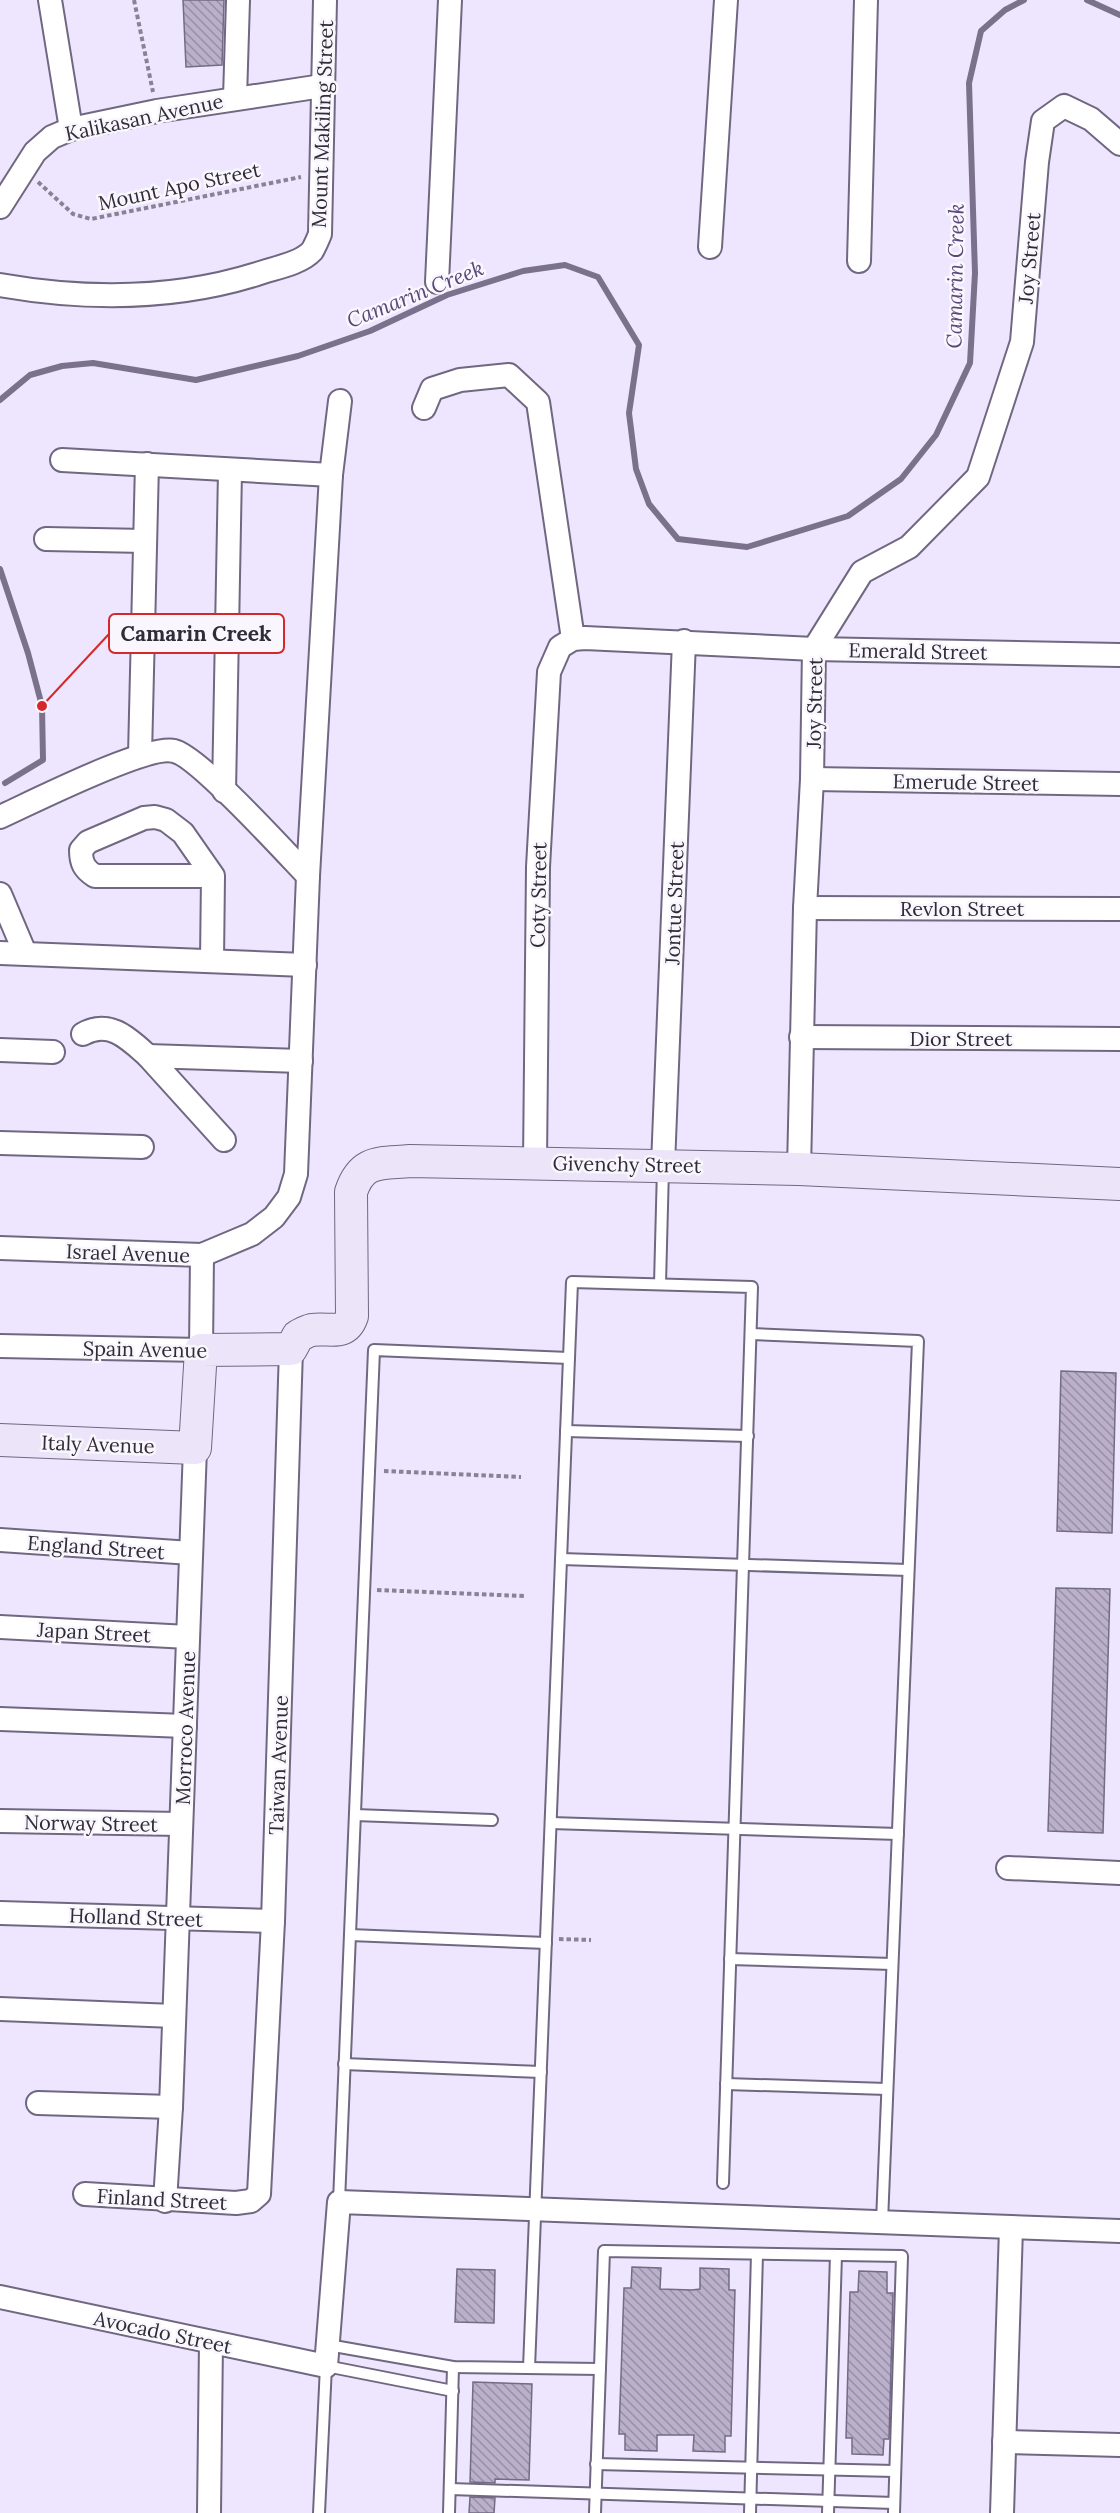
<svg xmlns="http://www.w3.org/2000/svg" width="1120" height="2513" font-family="Lora,serif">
<defs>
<pattern id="building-back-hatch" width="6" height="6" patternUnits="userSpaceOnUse" patternTransform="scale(1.5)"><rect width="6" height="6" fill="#bab0cc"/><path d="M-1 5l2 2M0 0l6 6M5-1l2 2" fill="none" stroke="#988fa6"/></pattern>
</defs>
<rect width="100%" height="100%" fill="#eee6fe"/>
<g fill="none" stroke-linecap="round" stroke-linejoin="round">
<g stroke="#7b718c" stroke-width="6">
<polyline points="1087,0 1120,15"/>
<polyline points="0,400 30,375 62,366 93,363 196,380 298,356 370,331 447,295 523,271 565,265 598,277 639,345 629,413 636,469 649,504 678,539 747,547 848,516 901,479 936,435 970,363 975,273 969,83 981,31 1005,10 1024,0"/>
<polyline points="0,569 28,653 42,706 43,760 5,783"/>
</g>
</g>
<g fill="url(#building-back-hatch)" stroke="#746b85" stroke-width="1.5">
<polygon points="183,0 224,0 222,65 186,67"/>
<polygon points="1061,1371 1116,1373 1112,1533 1057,1531"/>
<polygon points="1056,1588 1110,1589 1103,1833 1048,1831"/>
<polygon points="632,2267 661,2268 660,2289 692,2290 700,2289 700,2268 729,2269 729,2290 735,2290 731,2436 725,2436 725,2452 693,2451 694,2435 657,2435 657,2451 625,2450 625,2434 619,2434 624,2288 631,2288"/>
<polygon points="457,2269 495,2270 494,2323 455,2322"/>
<polygon points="859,2271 887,2272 887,2293 893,2293 889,2439 884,2439 883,2455 852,2454 852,2438 846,2438 850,2292 858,2292"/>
<polygon points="473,2382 532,2384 529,2480 495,2479 495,2483 470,2482"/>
<polygon points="470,2497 495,2498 494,2513 469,2513"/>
</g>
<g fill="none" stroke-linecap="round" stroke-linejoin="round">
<defs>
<g id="lane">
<polyline points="660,1284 663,1168"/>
<polyline points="751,1334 918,1341 882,2222"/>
<polyline points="566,1431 748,1436"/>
<polyline points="561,1559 908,1570"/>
<polyline points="355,1815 492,1820"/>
<polyline points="551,1823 898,1834"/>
<polyline points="350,1935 546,1943"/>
<polyline points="730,1959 892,1964"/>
<polyline points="344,2064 541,2072"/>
<polyline points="726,2084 887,2089"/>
<polyline points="339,2202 374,1350 569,1358"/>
<polyline points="328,2345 453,2367 600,2369"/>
<polyline points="529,2368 572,1282 752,1287 723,2183"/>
<polyline points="596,2464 895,2471"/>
<polyline points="450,2489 894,2503"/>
<polyline points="319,2513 326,2366 453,2391"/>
<polyline points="449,2513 453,2367"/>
<polyline points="595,2513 604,2251 902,2256 894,2513"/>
<polyline points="750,2513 757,2254"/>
<polyline points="828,2513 836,2255"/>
</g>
<g id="street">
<polyline points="50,0 71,129"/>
<polyline points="235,98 238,0"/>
<polyline points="0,207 35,152 52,137 71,129 157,111 322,86"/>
<polyline points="710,247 726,0"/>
<polyline points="859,261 866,0"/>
<polyline points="437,282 450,0"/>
<path d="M0,285C86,300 174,300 257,274C274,268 300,264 312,251C315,246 318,239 320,234L325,0"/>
<polyline points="424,408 432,389 460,380 509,375 538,402 573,639"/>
<polyline points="62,460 331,475"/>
<polyline points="46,539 145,541"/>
<polyline points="140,755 147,464"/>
<polyline points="812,779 1120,784"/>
<polyline points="224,791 230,471"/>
<path d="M0,817C31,803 147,744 174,751C198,756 286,853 308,876"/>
<polyline points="0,894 25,953"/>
<polyline points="805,908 1120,909"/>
<polyline points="0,953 305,965"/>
<path d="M212,960L213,876L183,833L166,820L155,817L144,818L88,842L81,850C81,863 84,869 95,876H213"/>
<path d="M83,1034C110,1019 129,1039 148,1056"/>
<polyline points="801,1037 1120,1039"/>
<polyline points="0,1050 53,1052"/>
<polyline points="224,1140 148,1056 301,1061"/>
<polyline points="0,1143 142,1147"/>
<polyline points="535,1162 538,867 549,672 560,647 573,639 585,638 814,649 1120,655"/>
<polyline points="663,1165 684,641"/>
<polyline points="799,1169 805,908 812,779 814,649 862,572 909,547 978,477 1022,342 1037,162 1043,121 1064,106 1091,119 1120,144"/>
<polyline points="0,1248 202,1255 252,1234 274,1217 289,1197 296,1174 308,876 331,475 340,401"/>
<polyline points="0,1346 201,1350 202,1255"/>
<polyline points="0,1540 191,1553"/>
<polyline points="0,1627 188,1637"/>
<polyline points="0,1719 185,1726"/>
<polyline points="0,1821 181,1824"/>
<polyline points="1008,1868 1120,1873"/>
<polyline points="0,1913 273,1921"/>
<polyline points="0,2009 174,2016"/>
<polyline points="38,2103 171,2107"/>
<polyline points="85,2194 236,2203 251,2201 259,2194 273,1921 291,1349"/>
<polyline points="165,2201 171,2107 195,1448"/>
<polyline points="0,2297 326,2366 339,2202 1120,2231"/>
<polyline points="1004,2442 1120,2445"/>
<polyline points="209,2513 211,2342"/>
<polyline points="1002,2513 1011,2228"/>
</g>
<path id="secondary" d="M0,1440L195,1448L201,1350L291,1349L298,1336C302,1334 307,1331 312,1330C329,1327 345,1337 352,1316L351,1192C362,1159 380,1164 410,1161L799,1169L1120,1184"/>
</defs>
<use href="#lane" stroke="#716781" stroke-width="14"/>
<use href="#street" stroke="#716781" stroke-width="26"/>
<use href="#secondary" stroke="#716781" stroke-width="34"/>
<g stroke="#888394" stroke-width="4" stroke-dasharray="4.5 3" stroke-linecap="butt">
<polyline points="134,0 153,92"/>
<polyline points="38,182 73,214 91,219 301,177"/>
<polyline points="384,1471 521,1477"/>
<polyline points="377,1590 524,1596"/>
<polyline points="559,1939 591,1940"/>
</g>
<use href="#lane" stroke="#fff" stroke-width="10"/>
<use href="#street" stroke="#fff" stroke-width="22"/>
<use href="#secondary" stroke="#ece4f8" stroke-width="32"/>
</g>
<g text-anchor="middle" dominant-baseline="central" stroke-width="5" stroke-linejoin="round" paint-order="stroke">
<g font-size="20" fill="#302c37" stroke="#f9f7fd">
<text transform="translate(144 117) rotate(-12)">Kalikasan Avenue</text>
<text transform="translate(322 124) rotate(-88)">Mount Makiling Street</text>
<text transform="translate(179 186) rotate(-12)">Mount Apo Street</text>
<text transform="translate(1029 258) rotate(-85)">Joy Street</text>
<text transform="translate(918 651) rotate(1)">Emerald Street</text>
<text transform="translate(814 703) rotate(-89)">Joy Street</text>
<text transform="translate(966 782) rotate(1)">Emerude Street</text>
<text transform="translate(538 895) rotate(-89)">Coty Street</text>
<text transform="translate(674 903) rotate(-88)">Jontue Street</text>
<text x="962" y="908">Revlon Street</text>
<text x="961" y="1038">Dior Street</text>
<text transform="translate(627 1164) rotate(1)">Givenchy Street</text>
<text transform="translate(128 1253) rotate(2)">Israel Avenue</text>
<text transform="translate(145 1349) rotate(1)">Spain Avenue</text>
<text transform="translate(98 1444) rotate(2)">Italy Avenue</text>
<text transform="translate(96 1547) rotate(4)">England Street</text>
<text transform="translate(94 1632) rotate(3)">Japan Street</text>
<text transform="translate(185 1728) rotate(-88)">Morroco Avenue</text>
<text transform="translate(278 1765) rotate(-88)">Taiwan Avenue</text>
<text transform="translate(91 1823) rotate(1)">Norway Street</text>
<text transform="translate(136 1917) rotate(2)">Holland Street</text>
<text transform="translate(162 2199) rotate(3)">Finland Street</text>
<text transform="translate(163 2332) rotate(12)">Avocado Street</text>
</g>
<g font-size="21" font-style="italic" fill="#5b4779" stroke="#f9f7fd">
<text transform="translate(955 276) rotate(-89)">Camarin Creek</text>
<text transform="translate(415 294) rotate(-22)">Camarin Creek</text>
</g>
</g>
<path fill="none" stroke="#d62828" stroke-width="2" d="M42 706L109 634"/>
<circle fill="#d62828" stroke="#f9f7fd" stroke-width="2" cx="42" cy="706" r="6"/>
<rect fill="#f9f7fd" stroke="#d62828" stroke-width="2" x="109" y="614" width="175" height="39" rx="6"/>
<g font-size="21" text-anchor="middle" font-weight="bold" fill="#302c37">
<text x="196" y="641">Camarin Creek</text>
</g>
</svg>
